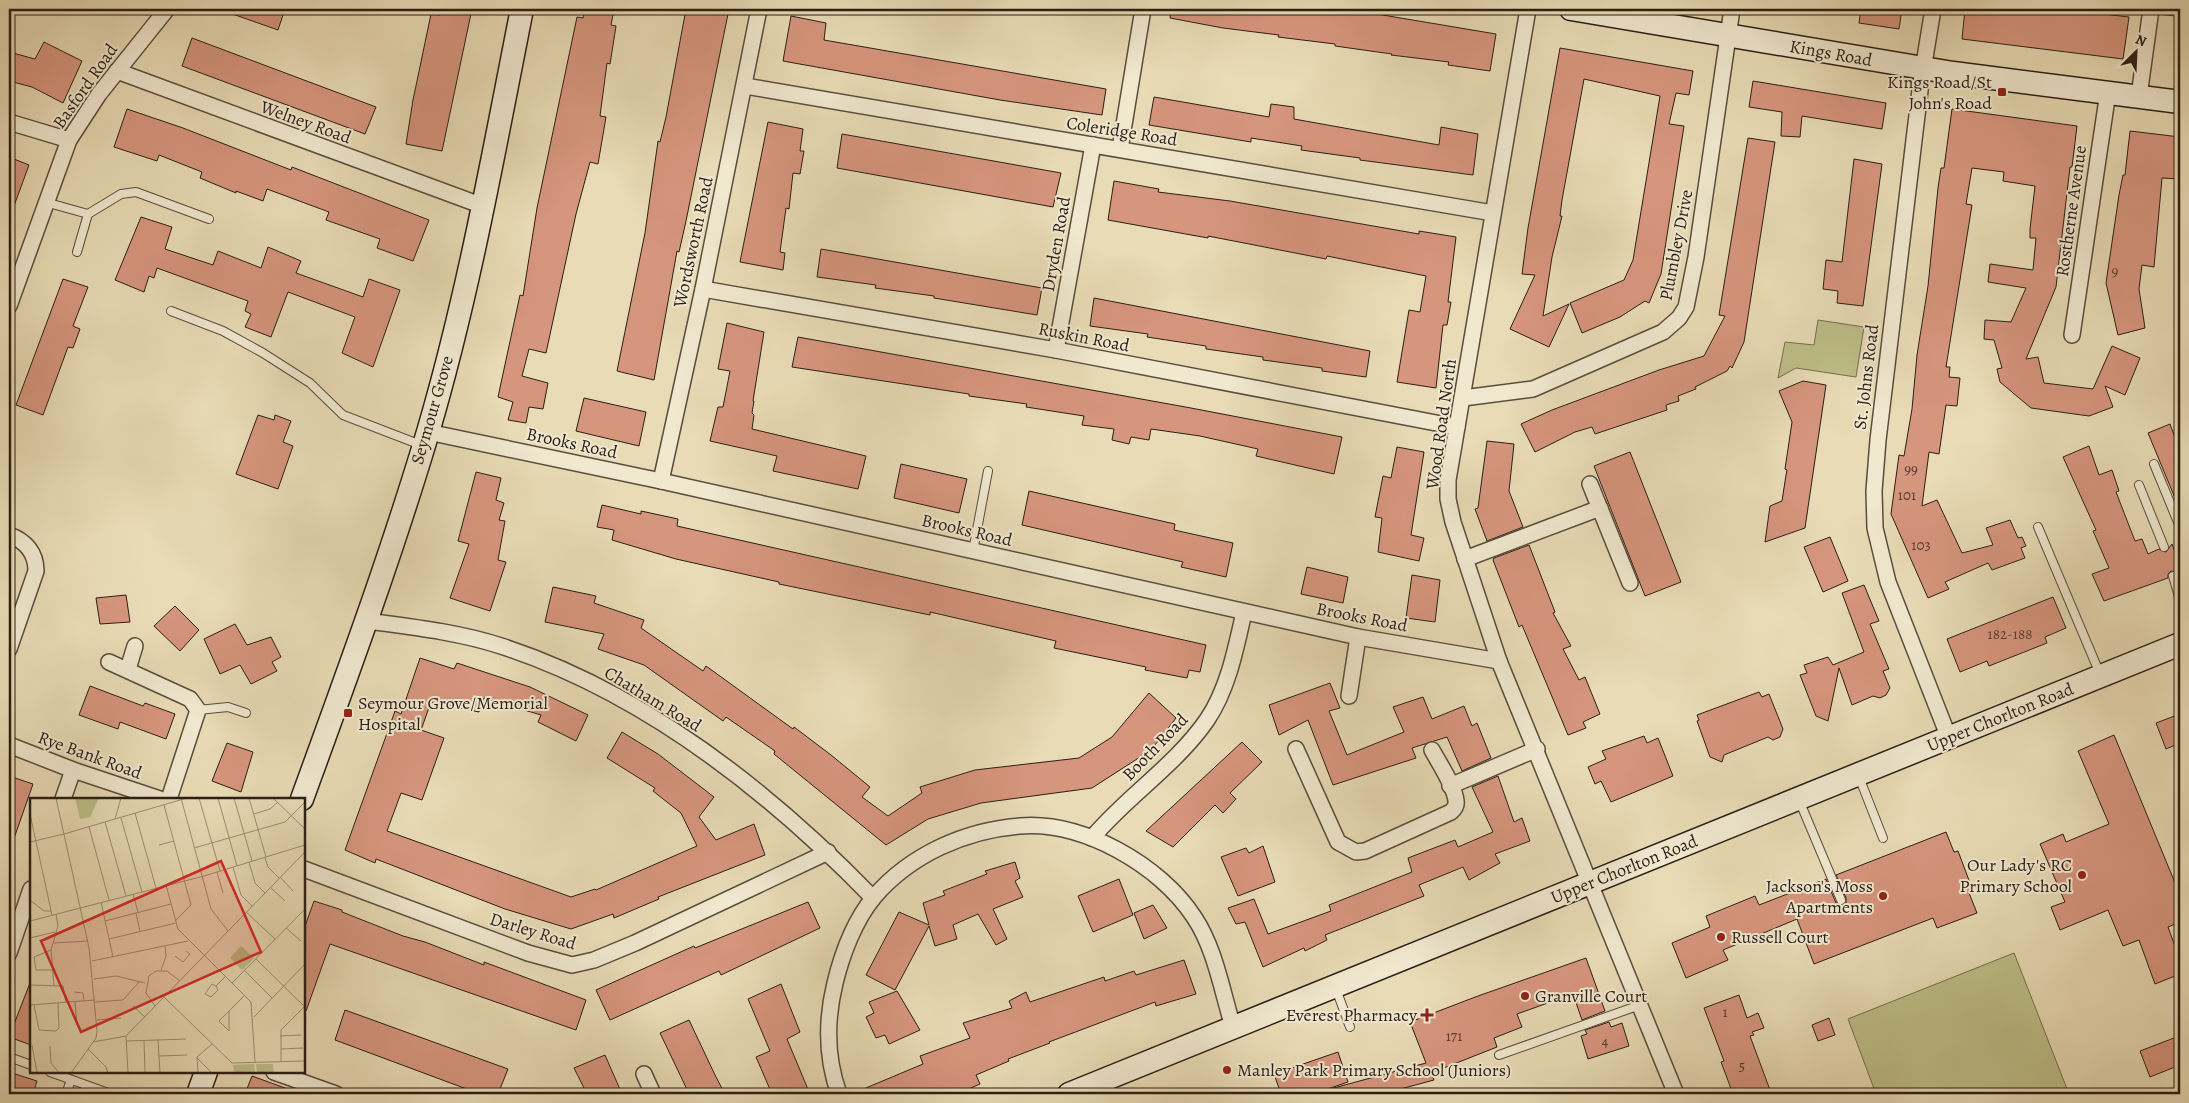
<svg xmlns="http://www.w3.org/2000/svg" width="2189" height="1103" font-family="Alegreya,serif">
<rect width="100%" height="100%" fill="#e8dbb5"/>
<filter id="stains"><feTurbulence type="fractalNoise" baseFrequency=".004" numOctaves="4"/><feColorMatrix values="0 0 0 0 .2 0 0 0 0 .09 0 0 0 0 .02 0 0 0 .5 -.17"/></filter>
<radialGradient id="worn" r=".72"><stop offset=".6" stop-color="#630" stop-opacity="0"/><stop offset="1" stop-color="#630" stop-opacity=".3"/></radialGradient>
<g fill="#bdbe88" stroke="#746e4f">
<polygon points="1818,320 1864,327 1856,377 1796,368 1778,378 1785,342 1814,345"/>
<polygon points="2014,953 2069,1094 1876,1094 1848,1019"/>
</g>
<g fill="#d6957d" stroke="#2b1e16">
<polygon points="225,9 285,9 278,30 224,11"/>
<polygon points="441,9 472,9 442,151 406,144 413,100 431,14 440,15"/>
<polygon points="585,9 614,9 611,25 616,26 610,64 607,63 600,116 606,117 598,164 590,162 576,214 546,353 529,349 522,376 548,383 543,409 529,407 526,423 508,420 513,402 498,397 520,295 523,296 537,208 577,17 583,18"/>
<polygon points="686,9 729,9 686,221 679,252 677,251 654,380 617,371 645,233 658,141 660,142 666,117"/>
<polygon points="1171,9 1347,9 1496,34 1490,71 1448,65 1449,62 1391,55 1392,54 1335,46 1335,44 1278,37 1279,35 1223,28 1170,18"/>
<polygon points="1861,9 1902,9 1899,29 1859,23"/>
<polygon points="1965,9 2060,9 2129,17 2123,59 1962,39"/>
<polygon points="791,16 826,23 824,40 1106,89 1102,115 1000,100 783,61"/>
<polygon points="192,38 376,107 365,134 182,66"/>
<polygon points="44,42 82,61 63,103 32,87 9,81 9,52 35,59"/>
<polygon points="1560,48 1693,71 1689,95 1676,93 1669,124 1684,126 1661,274 1649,303 1645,301 1620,317 1582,333 1570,303 1624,280 1633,260 1660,96 1584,79 1562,200 1560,216 1562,216 1552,257 1543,316 1569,304 1549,347 1510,329 1535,275 1522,274 1528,228"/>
<polygon points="1753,81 1886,103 1882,129 1802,116 1800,137 1781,136 1782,112 1749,107"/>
<polygon points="1154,97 1269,117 1271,104 1294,107 1294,119 1439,145 1441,127 1478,134 1473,175 1360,160 1360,158 1301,150 1302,146 1251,138 1251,142 1149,125"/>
<polygon points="127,109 183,128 291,170 292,167 429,220 413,261 377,248 380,239 326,220 329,212 267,189 263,201 236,191 236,193 200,178 202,172 159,155 157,161 114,147"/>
<polygon points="1952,109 2077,126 2072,167 2070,167 2056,287 2026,359 2038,357 2044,383 2093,389 2112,346 2140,358 2125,395 2105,386 2113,407 2089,416 2031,408 2000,382 1997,369 2002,368 1994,340 1984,339 1985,320 2011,322 2026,288 1988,282 1990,264 2033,270 2036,238 2030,238 2030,229 2035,186 2003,181 2004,172 1972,168 1966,204 1972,205 1946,367 1950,367 1949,377 1960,378 1957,406 1946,405 1939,454 1929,452 1922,506 1937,500 1962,553 1993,545 1986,528 2010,520 2018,538 2022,537 2026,546 2021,548 2025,558 1992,570 1988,563 1945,582 1949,589 1928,598 1891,514 1899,455 1904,456 1912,409 1917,355 1928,286 1938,188 1941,168 1944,168"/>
<polygon points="768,122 803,129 800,151 804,151 800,174 793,173 789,209 786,208 780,252 785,253 783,270 740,262"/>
<polygon points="2130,131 2180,137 2180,179 2162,178 2154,267 2142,265 2139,289 2145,328 2118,335 2106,283 2119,195 2123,175 2125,175"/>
<polygon points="842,134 1061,173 1053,207 837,168"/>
<polygon points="1748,138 1775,142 1744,342 1732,368 1730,366 1727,371 1695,387 1696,389 1678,396 1679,401 1666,405 1667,410 1595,434 1592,427 1575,432 1535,452 1521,424 1552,410 1659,370 1704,356 1725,316 1719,315"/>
<polygon points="9,157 29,165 11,214 9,214"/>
<polygon points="1854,159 1882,164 1863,306 1837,303 1838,291 1823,289 1826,260 1842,262"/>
<polygon points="1114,181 1159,189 1158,192 1230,201 1419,234 1419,231 1456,237 1448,302 1451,302 1447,325 1443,325 1436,388 1397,382 1409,310 1420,312 1426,276 1327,256 1326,259 1208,236 1208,238 1108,220"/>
<polygon points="141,217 172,227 165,249 213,265 218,251 261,268 268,247 301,261 296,273 363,297 369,279 400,290 373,367 342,353 355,317 288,292 271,337 245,327 251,314 245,311 248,301 157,268 154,278 149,276 144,292 115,280"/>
<polygon points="821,249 1042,288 1037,315 934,298 934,296 875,288 876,285 817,277"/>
<polygon points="63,279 88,287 73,326 80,329 73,348 68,347 43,415 16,405"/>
<polygon points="1094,298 1370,351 1366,377 1322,371 1322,368 1263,360 1263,357 1206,349 1206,346 1147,337 1148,334 1090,326"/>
<polygon points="727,323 764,332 753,401 754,401 752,413 754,415 752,429 866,456 858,489 773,471 777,456 710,441 718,407 723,407 730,371 718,369"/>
<polygon points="798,337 1191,408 1342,437 1334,474 1256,456 1258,449 1200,436 1151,429 1149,440 1131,437 1129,444 1112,440 1114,429 1082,425 1084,416 1026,407 1027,404 969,396 969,394 792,367"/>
<polygon points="1803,381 1826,385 1805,528 1765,542 1770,506 1782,501 1786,475 1787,470 1785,469 1792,422 1779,391"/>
<polygon points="584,398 646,412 639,446 576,431"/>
<polygon points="258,415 274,420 275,415 291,421 283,442 293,446 278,489 236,474"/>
<polygon points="2170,424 2180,451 2180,510 2148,433"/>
<polygon points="1487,441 1514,444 1509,491 1523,527 1487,541 1475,509 1478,508"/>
<polygon points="2089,446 2099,475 2112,470 2119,491 2116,492 2135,541 2142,539 2148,554 2159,549 2166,552 2172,544 2180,565 2180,573 2171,571 2168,574 2168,578 2104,601 2092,574 2109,568 2093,531 2096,530 2063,457"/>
<polygon points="1397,447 1424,452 1411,535 1424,538 1419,561 1378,552 1382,518 1375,517 1383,476 1391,478"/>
<polygon points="1630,452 1681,582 1645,596 1594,466"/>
<polygon points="901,464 967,479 959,513 894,498"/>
<polygon points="476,472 501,478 496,500 504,503 499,520 505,521 498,560 506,562 490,611 450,598 469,544 458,541"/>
<polygon points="1029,491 1175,524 1174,530 1233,543 1226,577 1181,567 1183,562 1022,525"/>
<polygon points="602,505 641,514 641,511 678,519 677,526 1206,645 1200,672 1189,670 1187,678 1145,670 1146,667 1054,648 1056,641 930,612 930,615 779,584 779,582 676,559 612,540 614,530 597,527"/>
<polygon points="1830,537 1848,581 1823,592 1804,547"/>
<polygon points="1529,545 1555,612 1553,613 1571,646 1563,649 1579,680 1585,677 1600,714 1583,722 1586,728 1568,735 1522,625 1519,627 1493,560 1494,558"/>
<polygon points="1307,567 1348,577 1343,603 1301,594"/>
<polygon points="1412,575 1440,580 1435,622 1406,618"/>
<polygon points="1864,585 1879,621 1870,624 1889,669 1883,671 1890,688 1886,695 1880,698 1873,696 1852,705 1839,668 1828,721 1816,716 1800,675 1807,673 1804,665 1828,657 1833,665 1864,652 1842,593"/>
<polygon points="553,587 596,596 594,603 644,620 641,628 703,671 706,666 793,729 794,727 831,755 870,787 862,797 888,816 922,793 920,787 975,770 1079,758 1112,737 1149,693 1176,718 1151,750 1092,788 981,803 928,819 886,845 774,754 775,751 726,717 723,721 644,665 598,649 604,634 545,622"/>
<polygon points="126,595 130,622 100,624 96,598"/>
<polygon points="2053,597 2066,628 2045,637 2047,643 1989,666 1987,661 1960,672 1947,639"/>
<polygon points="175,606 199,630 180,651 154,626"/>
<polygon points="235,624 247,645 271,637 281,657 272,662 277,671 251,684 240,665 220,674 204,639"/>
<polygon points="420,658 454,669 457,663 530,687 588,715 576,741 538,722 541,715 484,698 479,712 431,702 421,730 444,738 422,800 401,793 387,831 571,897 595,889 596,890 697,846 681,813 653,791 655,788 607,758 622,732 658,754 714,797 699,817 716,840 754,824 765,855 658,897 659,899 614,918 613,914 571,929 505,909 376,859 375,863 345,850 395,711 401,714"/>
<polygon points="1330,683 1340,708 1329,711 1347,755 1404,732 1393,707 1423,697 1432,719 1464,706 1472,726 1477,723 1491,758 1462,771 1447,737 1412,748 1416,758 1333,785 1308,720 1279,735 1269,705"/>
<polygon points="90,686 143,706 145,703 175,714 166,739 120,722 118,729 79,715"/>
<polygon points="1759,692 1762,697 1769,694 1783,729 1780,737 1773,740 1768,737 1724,755 1722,762 1710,757 1697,721 1699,720 1697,715"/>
<polygon points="2180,714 2180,743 2166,749 2156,723"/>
<polygon points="2114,735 2180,895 2180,922 2168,927 2180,960 2180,974 2155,984 2139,940 2123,946 2108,910 2060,930 2051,907 2065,902 2040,844 2063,834 2066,842 2109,824 2078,751"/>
<polygon points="1644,736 1647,743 1658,738 1673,776 1611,802 1601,781 1595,784 1588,767 1606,759 1602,751"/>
<polygon points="1242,742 1262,762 1230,793 1236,799 1223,813 1215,805 1173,847 1146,831"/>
<polygon points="227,743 253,752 241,792 212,781"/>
<polygon points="9,776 33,784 11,847 9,846"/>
<polygon points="1498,776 1514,822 1522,818 1530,841 1495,854 1500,863 1469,880 1463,867 1419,885 1424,896 1325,935 1327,940 1305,951 1304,948 1263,967 1245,922 1236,924 1228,908 1254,899 1268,934 1331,911 1329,905 1412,872 1408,858 1455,840 1458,847 1493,832 1472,787"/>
<polygon points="1946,832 1954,852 1958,851 1973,891 1969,893 1977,913 1937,928 1933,918 1814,964 1797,919 1723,950 1728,960 1686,978 1672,943 1710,927 1706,916 1755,896 1759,905 1826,879 1836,903 1843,905 1846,903 1846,898 1836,875"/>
<polygon points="1263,846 1275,882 1238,896 1221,857 1246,848 1249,853"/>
<polygon points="1015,862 1020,878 1015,881 1023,897 993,909 1007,939 996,945 978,914 953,925 957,939 935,946 929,926 895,990 866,975 899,912 929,925 923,903 945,895 943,891 987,874 985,871"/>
<polygon points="1119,879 1133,915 1093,932 1078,896"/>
<polygon points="314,901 342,910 342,912 403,936 425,942 484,965 484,962 586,1000 576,1030 330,944 306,1011 304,1011 304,929"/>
<polygon points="808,902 820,928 721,975 719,971 610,1020 596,990 694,946 695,948"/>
<polygon points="1153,905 1167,928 1144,939 1134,913"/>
<polygon points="1586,958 1605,1011 1582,1020 1573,994 1517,1014 1522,1027 1494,1038 1497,1047 1431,1073 1434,1080 1382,1094 1331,1094 1330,1089 1426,1063 1410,1022 1478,996"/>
<polygon points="1184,960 1196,994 1156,1006 1155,1002 1049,1042 1050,1043 1008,1059 1009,1061 976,1075 980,1084 957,1094 854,1094 854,1093 923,1064 920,1056 970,1038 963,1023 1012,1008 1009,1001 1026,992 1030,1002 1104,977 1105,981 1134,971 1136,975"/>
<polygon points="30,983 31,983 31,1045 9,1037"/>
<polygon points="781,984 800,1032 787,1039 810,1094 772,1094 756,1057 770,1051 748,999"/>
<polygon points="897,991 920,1030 889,1044 885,1035 876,1038 866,1017 874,1013 869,1002"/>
<polygon points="1739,995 1747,1018 1758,1013 1764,1028 1752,1032 1754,1035 1750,1036 1770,1090 1758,1094 1733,1094 1721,1062 1724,1061 1704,1008"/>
<polygon points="345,1010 508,1069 498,1094 480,1094 335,1040"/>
<polygon points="1829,1018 1835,1035 1818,1041 1812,1025"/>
<polygon points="689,1020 715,1075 725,1094 689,1094 682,1079 660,1033"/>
<polygon points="1609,1022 1611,1027 1622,1023 1629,1046 1588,1059 1581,1036 1587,1034 1585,1030"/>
<polygon points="2174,1038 2180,1053 2180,1065 2150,1077 2140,1051"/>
<polygon points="1338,1052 1348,1082 1313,1094 1281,1094 1274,1074"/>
<polygon points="605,1055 622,1094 587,1094 574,1068"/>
<polygon points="9,1072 37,1081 33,1094 9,1094"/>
<polygon points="252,1076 296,1092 296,1094 245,1094"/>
</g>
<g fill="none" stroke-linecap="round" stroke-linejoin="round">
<defs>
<g id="lane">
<polyline points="2154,9 2180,12"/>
<polyline points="45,202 88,214 121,194 136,192 209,219"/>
<polyline points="77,252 88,214"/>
<polyline points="171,311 223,331 263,353 310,383 343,415 421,445"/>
<polyline points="2154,464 2180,527"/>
<polyline points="2139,485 2164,547"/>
<polyline points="2038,527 2100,674"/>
<polyline points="973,551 988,471"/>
<polyline points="2173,576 2180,600"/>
<polyline points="198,710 228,707 246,713"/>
<polyline points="1859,777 1883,838"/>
<polyline points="1799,800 1841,900"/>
<polyline points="1336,989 1350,1027"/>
<polyline points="1499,1055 1640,1005"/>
<polyline points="9,1057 31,1065"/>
<polyline points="50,1072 111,1094"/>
<polyline points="66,1094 71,1080"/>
</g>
<g id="street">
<polyline points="1528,9 1448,480 1448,499 1453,522 1499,661 1676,1094"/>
<polyline points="1933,9 1921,82 1878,440 1874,491 1875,528 1888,582 1949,738"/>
<polyline points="117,71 483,206"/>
<polyline points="745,86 1493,213"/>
<polyline points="2139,96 2151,9"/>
<polyline points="9,122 69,140"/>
<polyline points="1120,149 1143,9"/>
<polyline points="703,289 1056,350 1457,427"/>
<polyline points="9,306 69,140 99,94 167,9"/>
<polyline points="2072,335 2108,92"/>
<polyline points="1056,350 1093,145"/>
<polyline points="1463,398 1533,389 1663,332 1679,318 1686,307 1696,257 1732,9"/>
<polyline points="428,432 661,481 1358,637 1499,661"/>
<polyline points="661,481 703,289 759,9"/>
<polyline points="1590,484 1630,583"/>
<path d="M9,535C26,541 36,553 36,571L9,649"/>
<polyline points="1465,559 1600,508"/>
<path d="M367,621C412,627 458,632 501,646C643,692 770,792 873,898"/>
<polyline points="109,662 190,699 198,710 169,799"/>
<polyline points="128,669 135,646"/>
<polyline points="1349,696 1358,637"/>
<polyline points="9,745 73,770 160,799"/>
<path d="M1296,749L1338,842L1356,852L1365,851L1451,812C1454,809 1457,806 1456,801C1455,787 1439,763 1432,750"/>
<polyline points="1450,786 1537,749"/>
<polyline points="63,799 73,770"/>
<path d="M1092,838C1127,796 1175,766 1207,720C1228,689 1236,648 1244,612"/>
<polyline points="304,869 528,953 572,965 594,960 635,943 828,852"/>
<polyline points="9,953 31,889"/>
<polyline points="274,1072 336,1094"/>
<polyline points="644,1074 653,1094"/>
<path d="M839,1094C826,1058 826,1020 835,983C842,954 855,920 874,897C910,855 965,830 1020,826C1083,821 1160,865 1194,917C1215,948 1222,991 1233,1027"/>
</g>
<g id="secondary">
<polyline points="1571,9 1953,73 2180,102"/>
<path d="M302,799C346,678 391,556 428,432C469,293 494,150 522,9"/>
<polyline points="198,1094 206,1072"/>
<polyline points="1069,1094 2180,644"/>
</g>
</defs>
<use href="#lane" stroke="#5a4d3e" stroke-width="10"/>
<use href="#street" stroke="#5a4d3e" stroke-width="18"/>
<use href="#secondary" stroke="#2b1e16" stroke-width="25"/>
<use href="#lane" stroke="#f0e8cf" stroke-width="8"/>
<use href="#street" stroke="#f0e8cf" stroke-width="15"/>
<use href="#secondary" stroke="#f0e8cf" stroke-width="22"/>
</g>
<g fill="#8f2418" stroke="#f0e8cf" stroke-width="2">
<rect x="1997" y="87" width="10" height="10" rx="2.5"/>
<rect x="343" y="708" width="10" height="10" rx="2.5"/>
<circle cx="2082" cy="875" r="5"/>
<circle cx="1883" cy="896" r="5"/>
<circle cx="1721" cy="937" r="5"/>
<circle cx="1525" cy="996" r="5"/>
<path d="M1424.5 1007.5h5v5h5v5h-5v5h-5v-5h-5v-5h5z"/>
<circle cx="1227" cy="1070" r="5"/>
</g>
<g text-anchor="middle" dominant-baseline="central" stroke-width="4" stroke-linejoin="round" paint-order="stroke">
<g font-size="15" fill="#563c30">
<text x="2115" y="271">9</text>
<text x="1911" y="469">99</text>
<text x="1907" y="495">101</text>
<text x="1921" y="545">103</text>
<text x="2010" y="634">182-188</text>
<text x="1725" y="1012">1</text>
<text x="1454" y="1036">171</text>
<text x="1605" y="1041">4</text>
<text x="1742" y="1066">5</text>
</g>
<g font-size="18" fill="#2b1e16" stroke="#f0e8cf">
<text transform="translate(1831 53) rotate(10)">Kings Road</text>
<text transform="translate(85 86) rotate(-55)">Basford Road</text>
<text transform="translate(306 122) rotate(20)">Welney Road</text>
<text transform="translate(1122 131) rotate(9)">Coleridge Road</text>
<text transform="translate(2071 211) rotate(-82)">Rostherne Avenue</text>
<text transform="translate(693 242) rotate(-78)">Wordsworth Road</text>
<text transform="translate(1056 244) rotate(-80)">Dryden Road</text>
<text transform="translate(1676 245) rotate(-79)">Plumbley Drive</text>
<text transform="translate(1084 337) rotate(11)">Ruskin Road</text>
<text transform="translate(1866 377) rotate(-83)">St. Johns Road</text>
<text transform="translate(432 410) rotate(-74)">Seymour Grove</text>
<text transform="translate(1441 424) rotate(-82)">Wood Road North</text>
<text transform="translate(572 443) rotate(12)">Brooks Road</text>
<text transform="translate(967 530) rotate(13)">Brooks Road</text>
<text transform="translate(1362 617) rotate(11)">Brooks Road</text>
<text transform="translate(653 699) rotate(31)">Chatham Road</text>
<text transform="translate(2000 717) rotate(-22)">Upper Chorlton Road</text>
<text transform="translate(1155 747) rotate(-46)">Booth Road</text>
<text transform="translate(90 755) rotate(20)">Rye Bank Road</text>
<text transform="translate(1624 869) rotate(-22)">Upper Chorlton Road</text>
<text transform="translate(533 931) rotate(17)">Darley Road</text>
</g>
<g font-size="18" fill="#2b1e16" stroke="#f0e8cf" text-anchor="end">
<text x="1992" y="82">Kings Road/St<tspan x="1992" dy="21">John's Road</tspan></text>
<text x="358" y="703" text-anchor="start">Seymour Grove/Memorial<tspan x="358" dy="21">Hospital</tspan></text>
<text x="2072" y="865">Our Lady's RC<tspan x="2072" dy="21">Primary School</tspan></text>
<text x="1873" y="886">Jackson's Moss<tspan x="1873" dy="21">Apartments</tspan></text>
<text x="1731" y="937" text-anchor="start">Russell Court</text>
<text x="1535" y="996" text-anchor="start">Granville Court</text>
<text x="1417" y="1015">Everest Pharmacy</text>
<text x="1237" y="1070" text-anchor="start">Manley Park Primary School (Juniors)</text>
</g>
</g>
<g transform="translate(30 798)">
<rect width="275" height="275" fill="#e8dbb5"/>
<path d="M45,0H69L60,19L50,21ZM211,148L224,160L212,172L200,160ZM224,266L225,275H204L203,267ZM226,266H243L244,275H227Z" fill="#bdbe88"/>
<path fill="none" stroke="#9c8f75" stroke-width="1" d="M26,0L59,150L67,233L66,240L41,275M151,0L181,111L198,133M169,0L190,73M188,0L207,68M204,0L222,63M219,0L236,59M243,0L275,31M134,7L161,107L145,123M105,15L126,90M0,16L22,117M224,16L240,11L248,4M91,20L112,94M85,21L157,0M75,24L96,98M59,29L79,102M34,36L85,21L91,0M0,44L34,36M129,47L144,43M164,50L255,24L275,4M235,60L238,69L249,80M219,64L225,85L235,95M203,69L211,97L222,108M187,74L193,95M250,79L263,93M136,87L148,131L221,204L225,265M240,89L255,103M103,96L108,114M0,102L14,113H21M71,104L83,159M216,114L245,141M106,115L110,133M0,123L174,78L275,47M75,123L141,106M256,130L271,143M0,140L25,134M79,141L146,125M23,145L58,143M21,152L4,159L6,172H23M145,158L153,164L160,156L156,153M226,161L275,209M62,163L158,143M131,172L136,158L135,148M214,172L242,200M64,181L86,178L115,185M202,185L275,111M0,187L33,188L36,205M24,188L21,152L28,128L26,116M186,188L188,192L181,199L175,196L182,186L186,188L195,179M44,194L53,195L54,203M134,199L202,265L275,263M45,204L47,227M65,204L93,202L110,183M0,207L65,202M4,207L9,232L26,233L29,230L28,205M103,208L115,219M125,208L116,195L119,178L126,173H137L150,183M199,213V233L189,223L214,198M224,219L275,166M67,222L91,220M96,238L98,275M250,238L271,237M128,242L130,275M97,243L156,241M114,243L115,275M63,244L96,238L275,54M2,247L7,275M20,248L21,265L29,275M58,251L76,269L78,275M251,251L273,250M129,258L157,257M167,260L182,275M251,264V232L275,208M168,275L167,259L182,246"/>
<path fill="#d62828" fill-opacity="0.15" stroke="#d62828" stroke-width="2.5" d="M191,63L231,154L51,234L11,143Z"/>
<rect width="275" height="275" fill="none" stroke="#2b1e16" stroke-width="2.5"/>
</g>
<rect width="2189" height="1103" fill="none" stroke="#e8dbb5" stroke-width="30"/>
<rect x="10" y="10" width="2169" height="1083" fill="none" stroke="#2b1e16" stroke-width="2.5"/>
<rect x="15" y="15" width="2159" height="1073" fill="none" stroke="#2b1e16"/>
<g transform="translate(2136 52) rotate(24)" stroke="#f0e8cf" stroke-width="4" paint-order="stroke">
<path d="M0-4L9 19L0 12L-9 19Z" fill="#2b1e16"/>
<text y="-8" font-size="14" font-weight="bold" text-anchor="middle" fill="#2b1e16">N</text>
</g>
<rect width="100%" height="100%" filter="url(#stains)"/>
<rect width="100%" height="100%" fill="url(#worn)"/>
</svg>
